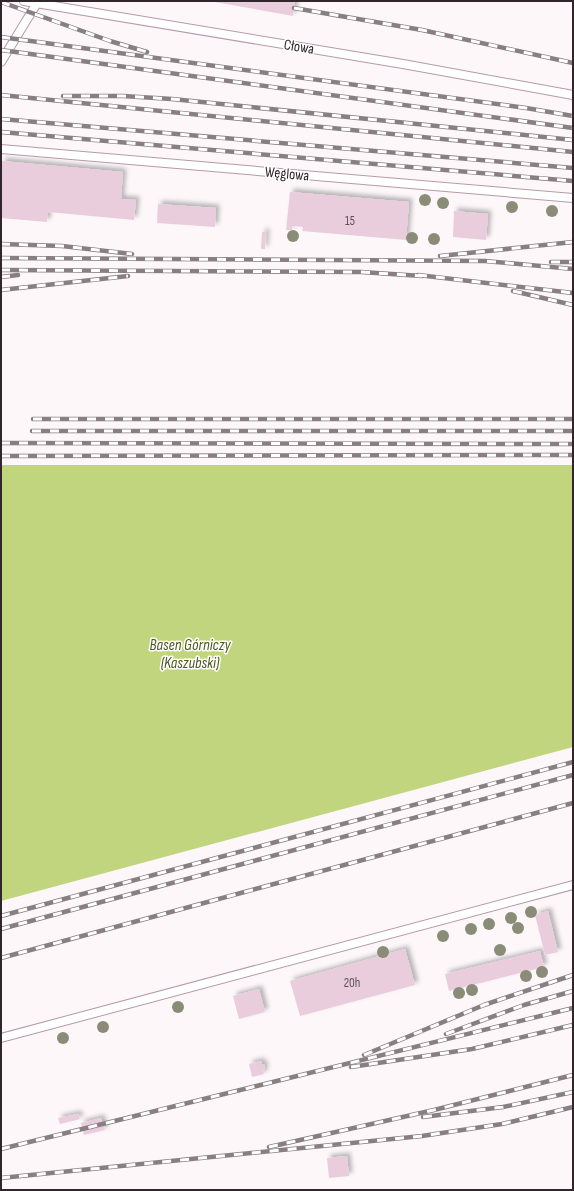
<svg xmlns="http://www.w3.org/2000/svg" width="574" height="1191" font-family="'Sofia Sans Condensed',sans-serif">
<defs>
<filter id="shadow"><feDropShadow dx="3.5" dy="-3.5" stdDeviation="2" flood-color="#0004"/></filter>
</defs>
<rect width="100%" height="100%" fill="#fdf7fa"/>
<polygon fill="#c0d57d" points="1,465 573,465 573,747 1,901"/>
<g fill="#eacddc" filter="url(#shadow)">
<polygon points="209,1 295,1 293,16"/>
<polygon points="2,161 123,172 121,199 136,200 134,220 48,212 47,222 1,218"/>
<polygon points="290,192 409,202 406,240 302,231 303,227 292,226 292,230 286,230"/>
<polygon points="158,204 216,208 215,227 157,223"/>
<polygon points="454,211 488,214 486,240 453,237"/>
<polygon points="262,232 266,232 265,249 261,249"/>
<polygon points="548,911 558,952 545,955 535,915"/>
<polygon points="405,949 415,985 300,1016 290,981"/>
<polygon points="540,951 544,967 449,991 445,974"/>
<polygon points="259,989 265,1012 239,1019 233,996"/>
<polygon points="261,1061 262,1065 264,1064 265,1070 263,1070 264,1074 252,1077 249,1064"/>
<polygon points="78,1114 80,1119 60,1124 58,1118"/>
<polygon points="101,1118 105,1130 84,1135 81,1123"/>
<polygon points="347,1156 349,1176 329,1178 327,1158"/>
</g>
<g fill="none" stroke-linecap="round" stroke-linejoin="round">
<defs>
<g id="lane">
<polyline points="24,1 403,64 573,95"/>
<polyline points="1,62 37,3"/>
<polyline points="1,149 573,198"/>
<polyline points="1,1038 573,885"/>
</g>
</defs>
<use href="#lane" stroke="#b59aa8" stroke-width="10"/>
<use href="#lane" stroke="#fff" stroke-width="8"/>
<defs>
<g id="rail">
<polyline points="1,2 110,41 147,52"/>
<polyline points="294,8 422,30 573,63"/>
<polyline points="1,37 526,108 573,116"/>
<polyline points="1,50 573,128"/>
<polyline points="1,95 573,152"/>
<polyline points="63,96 123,96 172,99 573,140"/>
<polyline points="1,119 573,168"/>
<polyline points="1,132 573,181"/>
<polyline points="1,244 62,246 132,254"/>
<polyline points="440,256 573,242"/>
<polyline points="1,258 485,261 573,269"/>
<polyline points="551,262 573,262"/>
<polyline points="1,270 361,272 422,276"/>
<polyline points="418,275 573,293"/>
<polyline points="1,277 18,275"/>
<polyline points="1,290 128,276"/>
<polyline points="513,291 573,305"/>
<polyline points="33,419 573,419"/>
<polyline points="32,431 573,431"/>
<polyline points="1,443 573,444"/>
<polyline points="1,456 573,455"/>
<polyline points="1,916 573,762"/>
<polyline points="1,929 573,775"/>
<polyline points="1,958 573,803"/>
<polyline points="446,1034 524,1005 573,991"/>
<polyline points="364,1055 484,1005 573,975"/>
<polyline points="351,1067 472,1049 573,1025"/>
<polyline points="423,1117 503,1107 573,1092"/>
<polyline points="269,1147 434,1110 573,1075"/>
<polyline points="1,1149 573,1008"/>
<polyline points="1,1178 422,1136 502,1124 573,1107"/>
</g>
</defs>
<use href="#rail" stroke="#887f83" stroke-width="4.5"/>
<use href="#rail" stroke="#fff" stroke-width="3" stroke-dasharray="9" stroke-linecap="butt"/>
</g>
<g fill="#8a8c78">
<circle cx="425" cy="200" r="6"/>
<circle cx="443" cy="203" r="6"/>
<circle cx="512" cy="207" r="6"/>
<circle cx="552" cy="211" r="6"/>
<circle cx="293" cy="236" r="6"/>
<circle cx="412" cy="238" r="6"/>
<circle cx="434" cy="239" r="6"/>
<circle cx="531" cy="912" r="6"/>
<circle cx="511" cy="918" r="6"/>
<circle cx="489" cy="924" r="6"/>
<circle cx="518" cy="928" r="6"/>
<circle cx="471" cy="929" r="6"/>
<circle cx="443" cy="936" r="6"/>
<circle cx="500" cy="950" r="6"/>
<circle cx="383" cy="952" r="6"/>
<circle cx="542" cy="972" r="6"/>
<circle cx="526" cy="976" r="6"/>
<circle cx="472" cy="990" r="6"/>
<circle cx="459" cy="993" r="6"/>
<circle cx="178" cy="1007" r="6"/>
<circle cx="103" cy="1027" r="6"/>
<circle cx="63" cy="1038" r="6"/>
</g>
<g text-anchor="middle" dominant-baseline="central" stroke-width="3" stroke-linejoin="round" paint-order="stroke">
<g font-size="13" fill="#5f5058">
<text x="350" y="221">15</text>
<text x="352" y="983">20h</text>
</g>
<g font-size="15" fill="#31262c" stroke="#fff">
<text transform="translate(299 47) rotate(9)">Cłowa</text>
<text transform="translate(287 174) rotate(5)">Węglowa</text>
</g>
<g font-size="16" font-style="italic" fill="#4c591a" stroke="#fff">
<text x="190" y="645">Basen Górniczy<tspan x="190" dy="18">(Kaszubski)</tspan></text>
</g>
</g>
<rect width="574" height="1191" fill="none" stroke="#31262c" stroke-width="4"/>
</svg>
